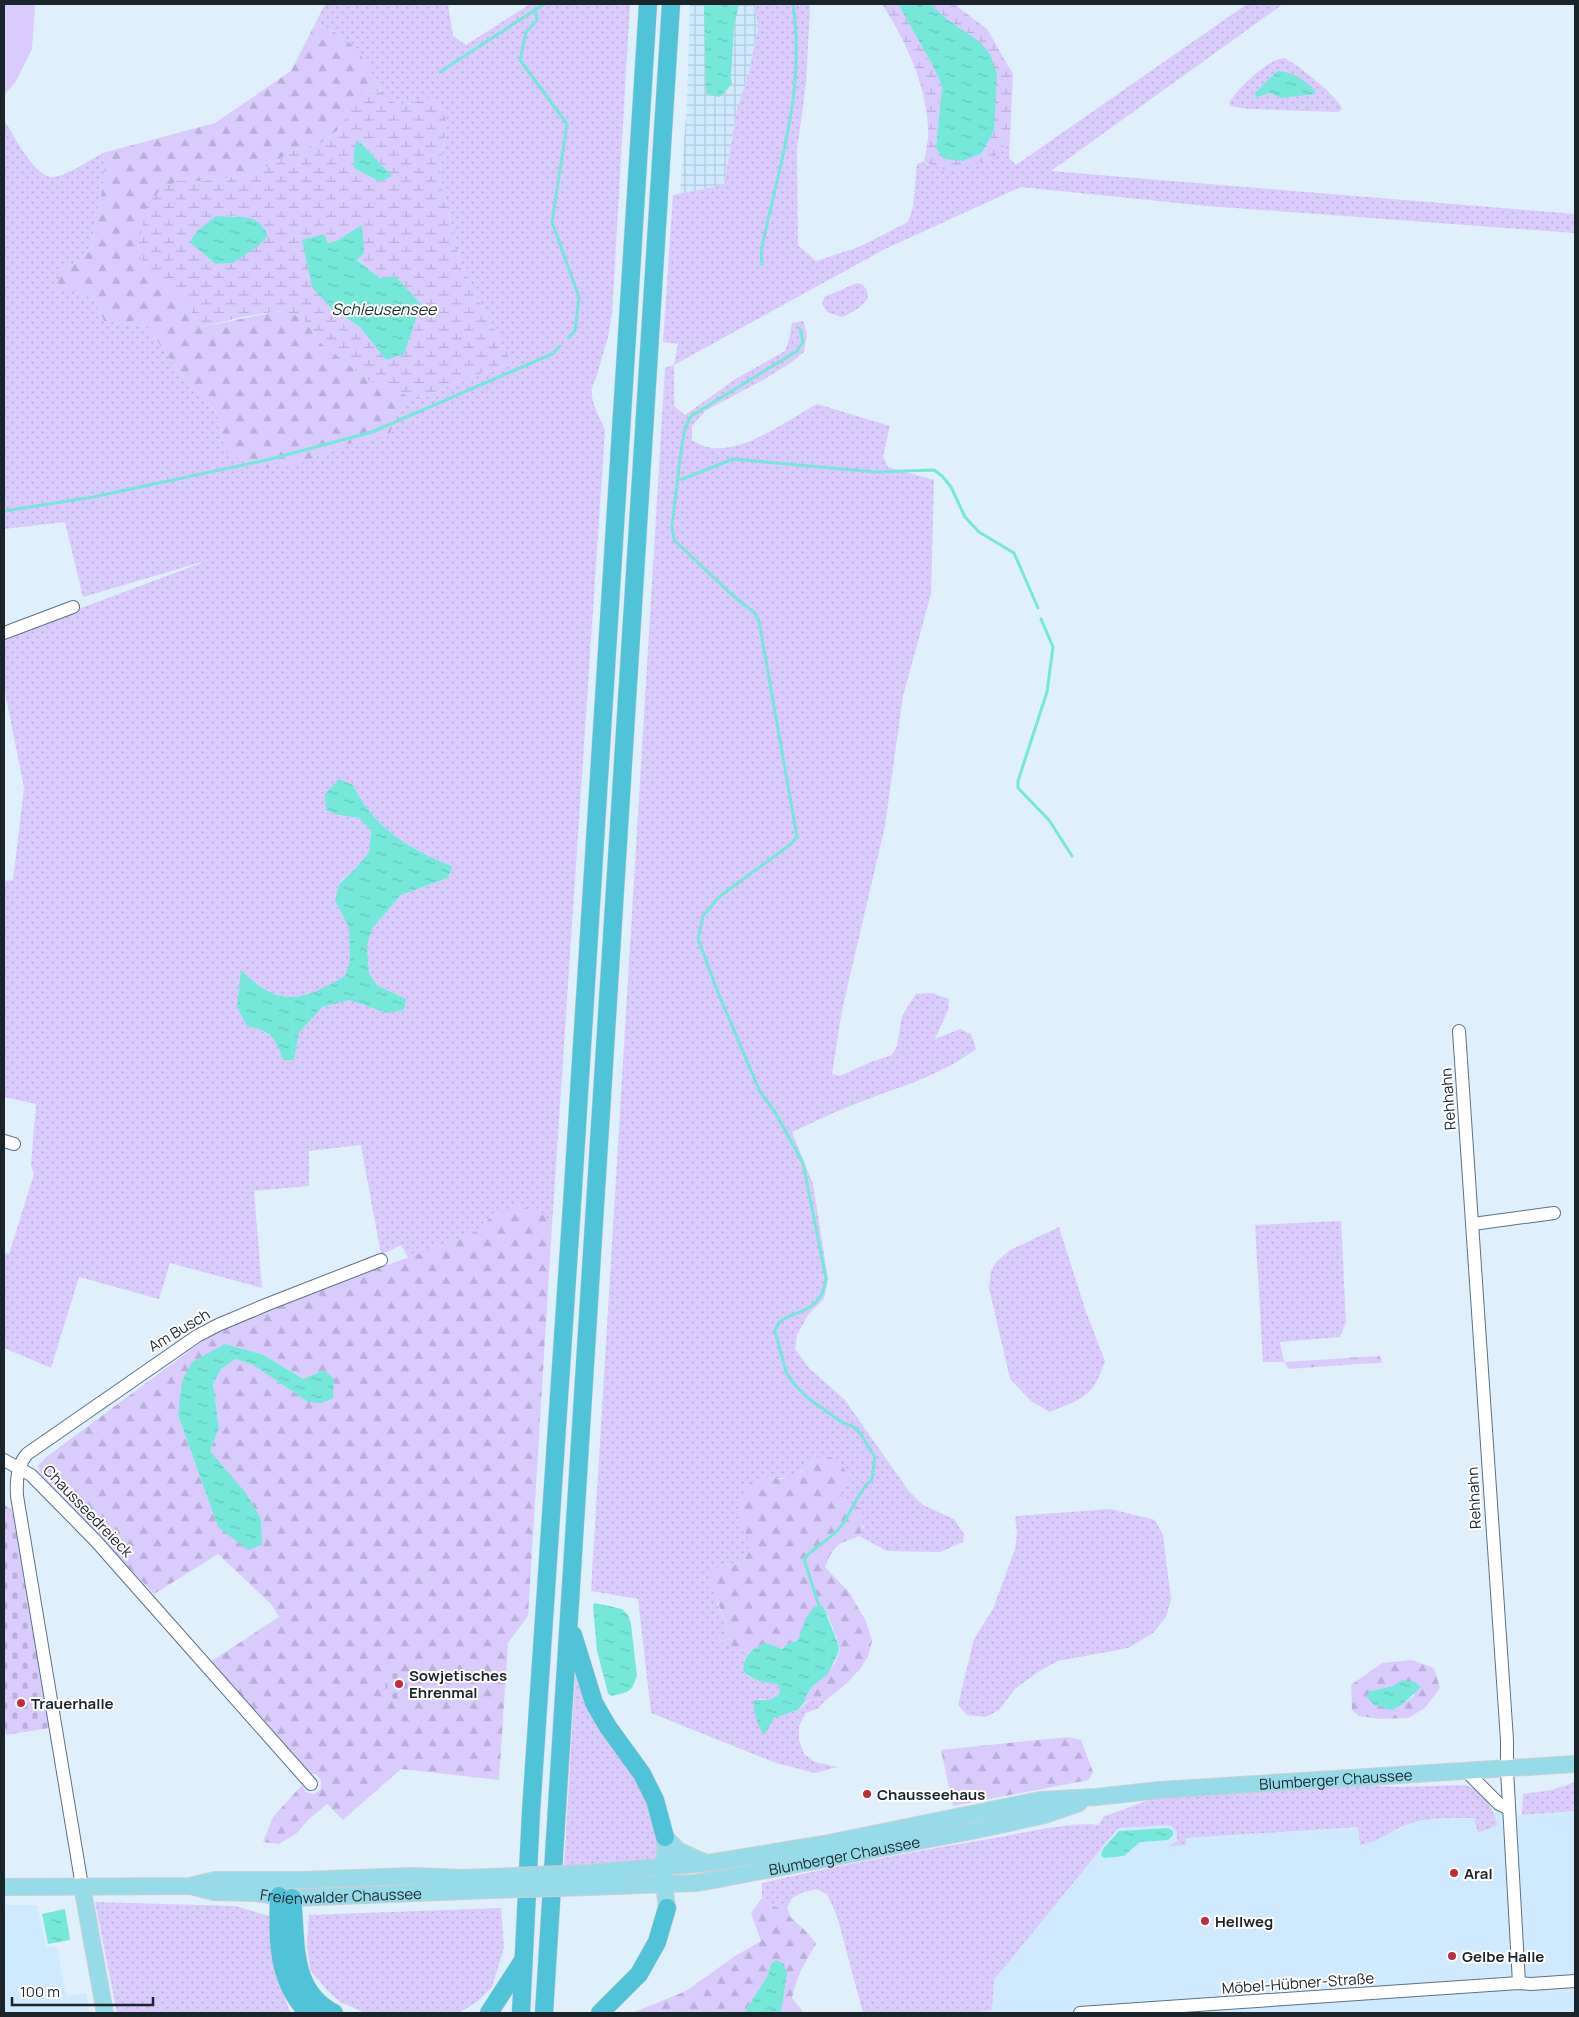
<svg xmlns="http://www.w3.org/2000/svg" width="1579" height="2017" font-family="Manrope,sans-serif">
<defs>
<pattern id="industrial-grid" width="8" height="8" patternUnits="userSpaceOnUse" patternTransform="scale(1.25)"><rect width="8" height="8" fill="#cfeaff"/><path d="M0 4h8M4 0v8" fill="none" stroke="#b1c9db"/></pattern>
<pattern id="grass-dots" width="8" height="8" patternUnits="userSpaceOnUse" patternTransform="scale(1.25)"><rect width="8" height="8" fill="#d9ccfd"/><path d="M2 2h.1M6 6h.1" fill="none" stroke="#baafd9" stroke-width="1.8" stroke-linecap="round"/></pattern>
<pattern id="forest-firs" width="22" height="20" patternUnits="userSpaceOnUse" patternTransform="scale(1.25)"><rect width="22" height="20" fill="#d9ccfd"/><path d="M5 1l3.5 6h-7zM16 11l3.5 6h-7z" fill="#baafd9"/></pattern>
<pattern id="wetland-marsh" width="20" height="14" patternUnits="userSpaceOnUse" patternTransform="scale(1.25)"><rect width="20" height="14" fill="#d9ccfd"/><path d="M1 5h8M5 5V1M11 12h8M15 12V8" fill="none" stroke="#baafd9"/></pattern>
<pattern id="cemetery-stones" width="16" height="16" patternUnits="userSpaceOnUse" patternTransform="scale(1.25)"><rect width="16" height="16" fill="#d9ccfd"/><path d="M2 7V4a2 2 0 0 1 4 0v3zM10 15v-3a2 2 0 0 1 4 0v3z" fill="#baafd9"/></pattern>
<pattern id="water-ripples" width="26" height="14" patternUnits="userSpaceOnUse" patternTransform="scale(1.25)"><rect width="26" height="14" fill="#75e8d9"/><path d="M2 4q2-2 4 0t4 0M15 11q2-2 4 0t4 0" fill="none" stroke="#65c7ba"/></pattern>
</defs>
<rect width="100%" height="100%" fill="#dfeffc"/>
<g fill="#cfeaff">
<polygon points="1575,1811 1575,2013 972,2013 992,2010 994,1980 1118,1828 1170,1825 1177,1832 1177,1841 1170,1845 1186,1838 1358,1827 1360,1845 1393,1832 1409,1824 1425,1819 1474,1818 1478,1833 1497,1825 1493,1813 1522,1815"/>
<polygon points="4,1905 37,1905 46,1948 57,1946 66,1997 86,1993 90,2013 4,2013"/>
</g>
<polygon fill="url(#industrial-grid)" points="690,4 755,4 758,29 748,76 737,110 724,185 680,194 687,102"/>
<g fill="url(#grass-dots)" fill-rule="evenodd">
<path d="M325,4H448L453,36L466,45L530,4H630L612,313L608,337L596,378C585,395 598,413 605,430L552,1225L540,1211L493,1215L473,1234L409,1259L401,1245L381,1255L361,1145L309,1151V1186L254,1191L262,1288L170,1263L159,1299L79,1277L51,1368L4,1348V1253L9,1254L34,1174L31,1165L36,1104L4,1097V881L13,880L24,788L4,687V637L209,560L83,597L65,522L4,529V120C13,134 36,180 54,177C70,174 88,161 103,153L105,175L91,246L82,260L62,269L74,290L94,299L104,321L147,326L184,379L217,413L226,453L294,465L348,444L369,440L390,433L397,415L411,397L427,396L471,376L493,371L512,363L461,266L442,186L440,166L447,124L429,97C419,101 406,107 395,103C383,98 379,87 373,77C360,53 343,28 314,26ZM353,785C374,828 409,849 452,866L448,878L401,895L372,929L367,946L369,973L377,985L406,999L387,1013L349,1000L322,1007L299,1033L294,1059L283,1060L276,1039L261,1030L241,970C280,1009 301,1001 345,977L350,961L349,928L335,899L339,883L355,869L369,852L371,831L359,818L338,815Z"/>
<path d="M755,4H808L810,7L806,83L797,150L798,245L816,261L859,247L908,222L913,206L917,164L924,162L928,165L1003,149L1010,134L1009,158L1016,165L1247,4H1283L1051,171L1575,214V233L1207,206L1021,187L885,249L674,365V406L685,415L734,380L785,351L789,340L792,323L803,321L807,333L804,352L792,362L763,380L705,411L692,426V440C728,467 785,421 817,404L890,426L883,456L888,467L934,480L931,594L903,696L885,826L842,1010L832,1074L840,1076L871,1062L892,1055L897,1046L902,1016L916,994L932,993L949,999L948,1010L935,1039L960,1029L971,1034L976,1049C934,1080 895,1087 848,1107C829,1114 810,1124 792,1132L813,1184L828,1279L824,1299L808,1315L797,1335L795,1349L809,1368L845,1400L908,1490L923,1505L954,1519L964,1534L963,1542L940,1552L887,1551L859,1536L864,1526L842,1500V1490L816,1458C800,1474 791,1481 768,1477L742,1522C750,1539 756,1548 741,1563L721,1565L717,1603L727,1626L725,1633L717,1636L721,1642L749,1652L744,1661L748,1677L757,1680L778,1684L780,1688L779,1695L769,1700L759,1699L764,1734L774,1718L798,1710L811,1699L826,1700L817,1709L806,1713L799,1726V1740L804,1754L815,1762L838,1767L815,1773L776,1763L651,1713L638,1599L591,1591L665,368L674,365L678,344L663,342L673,195L724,185L737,110L748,76L758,29Z"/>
<path d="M1284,58C1296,63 1340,98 1342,109L1338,112L1249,109L1230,106L1229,103C1238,88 1267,60 1284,58ZM1277,71L1296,96L1282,98L1269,93L1256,98L1255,93Z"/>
<path d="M857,283L862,284L867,290L868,298C861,307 853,313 842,317L827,312L822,304L824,297Z"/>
<polygon points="1341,1221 1346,1322 1340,1337 1280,1342 1284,1362 1263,1362 1255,1225"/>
<path d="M1059,1227L1086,1312L1105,1361C1093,1397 1084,1398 1050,1412L1031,1401L1010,1379L989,1288L991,1271L996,1262L1010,1250Z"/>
<polygon points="1111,1509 1155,1520 1163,1535 1171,1599 1166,1617 1153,1633 1128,1648 1058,1661 1038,1672 1015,1689 999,1710 986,1717 967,1715 958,1705 974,1639 993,1609 1015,1549 1017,1533 1015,1516"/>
<polygon points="576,1663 647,1790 662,1859 564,1867"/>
<polygon points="1575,1782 1575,1811 1522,1815 1523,1794 1552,1790"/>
<path d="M1341,1784L1399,1787L1464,1785C1485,1790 1491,1806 1498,1825L1478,1833L1474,1818C1453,1818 1431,1817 1411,1823C1393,1829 1379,1842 1360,1845L1358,1827L1186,1838V1845L1169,1846L1177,1841V1832L1170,1825L1118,1828L994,1980L992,2010L972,2013H863L837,1916L827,1894L817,1889L804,1892L792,1898L787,1908L793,1921L776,1906L762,1898V1883C839,1865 917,1851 994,1838C1023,1833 1072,1821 1099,1825L1104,1816C1122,1811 1138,1803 1156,1798Z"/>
<polygon points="95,1902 235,1906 270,1916 273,1960 289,2010 292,2013 117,2013"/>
<polygon points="501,1908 504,1948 492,1987 478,2001 459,2013 365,2013 340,2002 326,1989 310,1970 307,1945 309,1915"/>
</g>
<g fill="url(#forest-firs)" fill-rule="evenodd">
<path d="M314,26C347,29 369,62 380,91L366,90L342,127L321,143L293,151L258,172L231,178L199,181H177L143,228L138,248L162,286L182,299L202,327L279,311L302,317L321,343L371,382L411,397L397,415L390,433L369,440L348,444L294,465L262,468L226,453L217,413L184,379L147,326L104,321L94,299L74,290L56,289L62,269L82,260L91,246L105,175L103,153L215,123L291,71Z"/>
<path d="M516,1206L540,1211L552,1225L528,1616L508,1643L499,1780L401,1769L343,1820L327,1804L307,1821L297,1833L279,1844L263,1842L273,1817L302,1785L306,1792L314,1794L321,1789V1780L316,1774H310L299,1762L210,1662L279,1617L271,1604L218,1554L154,1594L41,1475L38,1466L45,1458L227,1323L473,1234L493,1215ZM225,1344L262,1354L305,1379L324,1370L308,1402L253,1365L234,1359L221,1368L213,1384L219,1428L210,1451L218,1527L178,1415Z"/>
<path d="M1379,1356L1382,1360L1381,1363C1350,1364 1320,1367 1289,1369L1284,1362Z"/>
<path d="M830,1457L841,1464L849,1477L842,1490V1500L862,1509C867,1551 848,1530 832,1552C829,1556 827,1563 825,1567L849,1592L866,1621L872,1641L868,1656L861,1668L847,1683L826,1700L811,1699L804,1703C808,1682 844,1668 839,1644C836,1634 831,1625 828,1615L802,1631L798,1640L786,1645L784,1649C771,1646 760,1644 749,1652L721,1642L716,1635L725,1633L727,1626L710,1583L711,1572L721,1565L741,1563C757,1546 748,1541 742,1523C740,1516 740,1509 738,1503L749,1483L768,1477L782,1479L801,1472L816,1458Z"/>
<path d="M1412,1660L1434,1668L1440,1688L1425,1708L1408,1718L1380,1719L1359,1716L1352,1710L1351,1685L1382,1663ZM1393,1686L1415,1695L1403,1704L1392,1710L1370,1691Z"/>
<polygon points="1068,1737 1081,1740 1093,1772 1089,1780 953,1806 941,1750"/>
<path d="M762,1898C780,1908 805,1927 816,1944C805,1962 796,1977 792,1998L804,2013H781L787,1974L771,1964L768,1975L744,2013H632L686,1991L735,1956L761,1941L751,1913Z"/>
</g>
<g fill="url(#wetland-marsh)" fill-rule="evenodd">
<path d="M882,4H898L933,66L942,86L936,148L963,161L982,153L994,131L995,107L980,42L948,20L930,4H954L987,29L1013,74L1010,134L1003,149L990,160L948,171L924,162C926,151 929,139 928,127C926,83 905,40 882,4Z"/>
<path d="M366,90L380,91L395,103L409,104L429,97L441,106L447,124L440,166L442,186L461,266L512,363L493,371L471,376L427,396L411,397L371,382L321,343L302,317L279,311L242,317L202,327L182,299L162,286L144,268L138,248L147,204L161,189L177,181H199L231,178L258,172L293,151L321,143L342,127L353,98ZM358,141H359L391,176L380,182L354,168ZM236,216L242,256L233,263L215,264L202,253L223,217ZM362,226L357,259L380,278L386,360L360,327L332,309L324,235L328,243L336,241Z"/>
</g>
<g fill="url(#cemetery-stones)">
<polygon points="4,1505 12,1509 49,1728 6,1735 4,1722"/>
<polygon points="386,1673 414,1674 413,1702 385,1700"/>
</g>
<polygon fill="#d9ccfd" points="4,4 35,4 32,49 15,83 4,95"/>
<g fill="url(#water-ripples)">
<polygon points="704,4 739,4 734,25 731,77 732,84 720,97 706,94"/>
<polygon points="898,4 930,4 948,20 980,42 990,54 997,74 994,131 982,153 963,161 944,159 936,148 942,86 933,66"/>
<path d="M1277,71C1293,72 1303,79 1315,90V94L1282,98L1269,93L1256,98L1255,93Z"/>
<polygon points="358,140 392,176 380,182 354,168 354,150"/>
<path d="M216,216C237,219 257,210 268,236L258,246L233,263L215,264L190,242L197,231Z"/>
<polygon points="362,225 364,253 357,260 380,278 395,276 421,304 404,354 386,360 360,327 332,309 312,287 302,240 324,234 328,243 336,241"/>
<path d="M339,779L353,785C374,828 409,849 452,866L448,878L401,895L372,929L367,946L369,973L377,985L406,999L404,1010L387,1013L349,1000L322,1007L299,1033L294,1060H283C275,1037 272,1032 247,1026L237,1007L241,970C279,1008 301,1002 345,976L350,961L349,928L335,900L339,884L355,869L369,852L371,831L359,818L338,815L326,810L325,794Z"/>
<polygon points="225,1344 262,1354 304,1379 324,1370 334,1379 333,1398 322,1403 308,1402 253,1365 235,1359 221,1369 213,1384 219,1428 210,1451 245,1492 261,1519 262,1545 248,1550 218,1527 178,1415 182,1381 192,1362"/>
<polygon points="595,1603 622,1609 628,1615 631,1624 637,1676 632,1688 627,1692 612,1696 608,1693 597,1651 593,1605"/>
<path d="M823,1606L839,1646L838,1654L827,1675L814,1685L806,1696L804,1703L798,1710L774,1718L764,1735C758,1727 752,1710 754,1700H769L779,1695L780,1688L777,1684C764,1682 751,1681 743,1670C744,1655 751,1649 765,1643L783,1649L786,1645L798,1640L806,1618L814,1607Z"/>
<polygon points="1402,1680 1415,1682 1421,1687 1403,1704 1392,1710 1374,1705 1366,1696 1370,1691 1393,1686"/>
<polygon points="1168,1828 1173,1831 1173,1835 1168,1840 1140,1842 1124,1856 1104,1858 1101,1855 1103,1849 1119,1831"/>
<polygon points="65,1909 70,1940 48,1944 42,1914"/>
<polygon points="776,1960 784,1964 787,1974 781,2013 744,2013 768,1975 771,1964"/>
</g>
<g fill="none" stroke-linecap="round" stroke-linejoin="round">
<g stroke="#75e8d9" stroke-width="3">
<polyline points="535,9 537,20 526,32 520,60 567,124 552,222 579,297 575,331 568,338"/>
<polyline points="440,72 544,4"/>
<path d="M762,265L761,252C778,167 806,93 793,4"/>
<path d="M800,329L803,342L797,351L691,416L685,428L681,451L672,526L674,540L731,594L755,613L759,621L797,837L791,844L719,897L703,916L698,939L717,990L760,1092L775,1112L803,1163L826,1279C820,1322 781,1306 775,1331L786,1372L794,1384L809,1399L843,1423L852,1426L860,1433L875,1457L872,1479C857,1493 854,1508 842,1525C832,1539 815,1546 804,1559L819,1606"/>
<polyline points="678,479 683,479 733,459 876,472 934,470 942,476 951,487 965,517 979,532 1014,553 1038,608"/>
<polyline points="4,511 93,497 267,460 372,432 552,354 560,346"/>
<polyline points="1041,619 1053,647 1047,692 1018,781 1018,788 1049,820 1072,856"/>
</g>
<defs>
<g id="minor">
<polyline points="4,633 73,607"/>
<polyline points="1459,1031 1507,1740 1507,1770 1519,1983"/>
<polyline points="4,1141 14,1144"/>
<polyline points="1473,1224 1554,1213"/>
<polyline points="4,1460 31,1475 95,1540 311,1784"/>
<polyline points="1467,1772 1499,1804 1509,1809"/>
<path d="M82,1886L17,1496C16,1481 17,1465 27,1454L197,1336L218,1325L268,1304L381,1260"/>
<polyline points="1080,2013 1519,1983 1531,1984 1575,1981"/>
</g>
<g id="major">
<polyline points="665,1837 664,1884 667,1908"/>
<polyline points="665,1837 679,1851 706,1863"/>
<path id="s1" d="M587,1873L708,1863L824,1844L1040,1800L1096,1797L1160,1790L1575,1764"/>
<polyline points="82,1886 105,2013"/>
<polyline points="4,1887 190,1886 215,1880 302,1880 413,1876 463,1878 491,1877"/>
<path id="s2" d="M194,1887L214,1892L255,1893L292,1898L491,1890"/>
<path id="s3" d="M588,1887L695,1883L719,1879L977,1830L1045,1815L1079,1803"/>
</g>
<g id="highway">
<polyline points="573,1635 594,1703 608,1727 642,1774 655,1800 665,1837"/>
<path d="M279,1896C278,1940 276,1979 308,2013"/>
<path d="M292,1898C297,1940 289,1990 334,2013"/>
<polyline points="489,2013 522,1962"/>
<polyline points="521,2013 531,1812 572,1204 648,4"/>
<polyline points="544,2013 671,4"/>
<polyline points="600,2013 639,1974 657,1942 667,1908"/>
</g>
</defs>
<use href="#minor" stroke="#5a7284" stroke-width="14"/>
<use href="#major" stroke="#cdcfd0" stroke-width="18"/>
<use href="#highway" stroke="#cdcfd0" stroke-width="19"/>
<use href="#minor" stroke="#fff" stroke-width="12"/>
<use href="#major" stroke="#97dbe8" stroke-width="16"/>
<use href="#highway" stroke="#51c3d9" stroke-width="18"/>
<defs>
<g id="major-bridge">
<polyline points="491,1877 587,1873"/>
<polyline points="491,1890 588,1887"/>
</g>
</defs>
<use href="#major-bridge" stroke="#cdcfd0" stroke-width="18" stroke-linecap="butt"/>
<use href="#major-bridge" stroke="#97dbe8" stroke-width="16"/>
</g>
<g fill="#be2d39" stroke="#fff" stroke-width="2">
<circle cx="399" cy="1684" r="5"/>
<circle cx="21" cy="1703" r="5"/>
<circle cx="867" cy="1794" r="5"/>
<circle cx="1454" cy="1873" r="5"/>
<circle cx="1205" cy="1921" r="5"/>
<circle cx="1452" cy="1956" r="5"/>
</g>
<g text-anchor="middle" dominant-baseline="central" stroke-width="4" stroke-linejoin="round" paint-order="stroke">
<g font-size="15" fill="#1a242b" stroke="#fff">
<text transform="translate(1448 1099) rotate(-94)">Rehhahn</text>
<text transform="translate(179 1330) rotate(-31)">Am Busch</text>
<text transform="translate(1474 1498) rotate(-93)">Rehhahn</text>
<text transform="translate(88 1511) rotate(46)">Chausseedreieck</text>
<text stroke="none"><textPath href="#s1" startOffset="756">Blumberger Chaussee</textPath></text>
<text stroke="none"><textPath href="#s3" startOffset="259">Blumberger Chaussee</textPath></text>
<text stroke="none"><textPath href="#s2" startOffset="148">Freienwalder Chaussee</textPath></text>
<text transform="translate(1298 1983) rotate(-4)">Möbel-Hübner-Straße</text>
</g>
<g font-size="15" font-weight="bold" fill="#1a242b" stroke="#fff" text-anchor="start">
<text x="409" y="1675">Sowjetisches<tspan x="409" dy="17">Ehrenmal</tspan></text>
<text x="31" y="1703">Trauerhalle</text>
<text x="877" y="1794">Chausseehaus</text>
<text x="1464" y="1873">Aral</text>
<text x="1215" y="1921">Hellweg</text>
<text x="1462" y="1956">Gelbe Halle</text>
</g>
<g font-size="16" font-style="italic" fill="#1b302c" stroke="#fff">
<text x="384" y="309">Schleusensee</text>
</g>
</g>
<rect width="1579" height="2017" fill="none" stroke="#1a242b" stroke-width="10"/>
<path d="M12 1997v8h141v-8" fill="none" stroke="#1a242b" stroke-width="2.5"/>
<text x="20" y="1997" font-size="15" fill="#1a242b" stroke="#ffffff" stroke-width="4" paint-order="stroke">100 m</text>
</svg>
